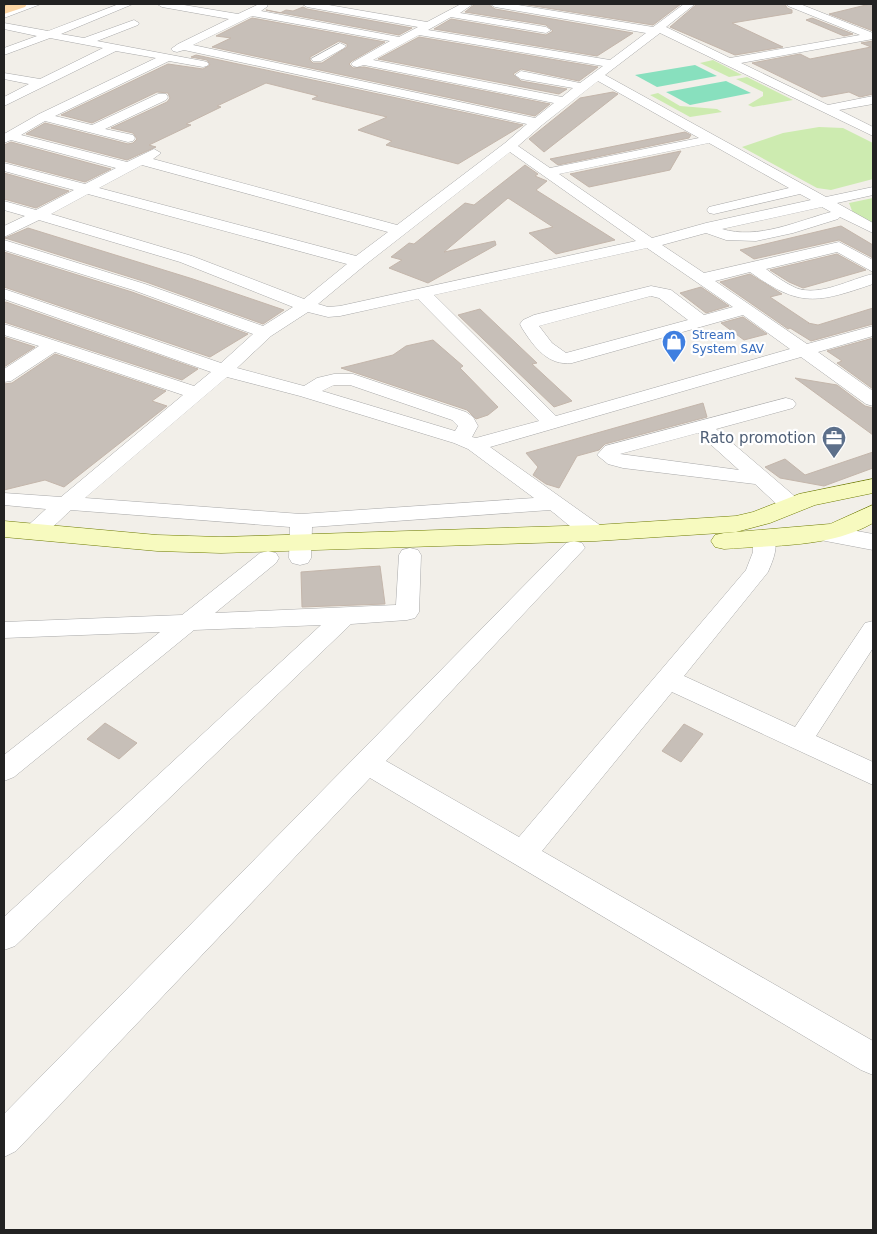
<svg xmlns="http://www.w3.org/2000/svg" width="877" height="1234" font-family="'DejaVu Sans',sans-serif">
<rect width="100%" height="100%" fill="#f2efe9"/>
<g fill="#cdebb0">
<polygon points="713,60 742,75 729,77 700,63"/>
<polygon points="747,77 793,100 753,107 748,105 763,96 763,92 736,79"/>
<polygon points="658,93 680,106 717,109 722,112 690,117 650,95"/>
<polygon points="819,127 843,128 873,143 873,179 831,190 817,188 742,147 783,133"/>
<polygon points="873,198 873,224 853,213 849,203"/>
</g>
<g fill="#88e0be">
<polygon points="695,65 717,76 657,87 635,75"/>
<polygon points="726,81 751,93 690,105 666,92"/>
</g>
<g fill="#c7bfb8" stroke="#c4b6ab" fill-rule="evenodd">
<polygon points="475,4 488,4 495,9 633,33 597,56 434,29 451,19 546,35 553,31 546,25 465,12"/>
<polygon points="522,4 681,4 653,25"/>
<polygon points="697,4 785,4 787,8 792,10 792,13 732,23 783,47 735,55 670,27"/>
<polygon points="870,4 873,4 873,31 829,14"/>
<polygon points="303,7 307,9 412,28 399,35 266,10 280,13 286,10 293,11"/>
<path d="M252,18L385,42L352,61L349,64L353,68L364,67L550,104L535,116L212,47L231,38L216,36ZM339,41L347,44V47L322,63H313L310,60V57Z"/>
<polygon points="812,18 853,34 844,36 806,20"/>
<polygon points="419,37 598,67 579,81 521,69 513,74 521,81 567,89 559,94 378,59"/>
<polygon points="873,41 873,94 860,97 849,92 822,97 752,63 800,54 810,59 871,47 861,43"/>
<polygon points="196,55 523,125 458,164 386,145 392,141 358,130 387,117 312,99 318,96 266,83 217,106 221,107 186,124 191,125 149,145 156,147 127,160 26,134 45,123 128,144 133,143 137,139 133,133 111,128 167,102 170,98 168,93 157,92 92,123 61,115 168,64 203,69 210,65 207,60 191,57"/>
<polygon points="613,92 618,94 544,152 529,139 580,98"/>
<polygon points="685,132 691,135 689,138 558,165 550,159"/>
<polygon points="11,142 111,169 85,182 4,161 4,145"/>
<polygon points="681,151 670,170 589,187 570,174"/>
<polygon points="525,165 538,174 535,176 547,181 536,190 615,240 556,254 529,233 553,227 508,198 444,252 495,241 496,245 428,283 389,268 402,260 391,257 409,243 414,244 465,203 474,205"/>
<polygon points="4,173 69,191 36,208 4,199"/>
<polygon points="841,226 873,245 873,258 839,240 754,259 740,250"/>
<polygon points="28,228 193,279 284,310 263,324 146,282 5,238"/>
<polygon points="4,252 132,292 248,334 210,357 4,287"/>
<polygon points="837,254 866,270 803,288 789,282 770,270"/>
<polygon points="750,274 782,294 770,297 809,323 808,323 818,325 873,308 873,324 811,341 790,328 788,329 720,282"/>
<polygon points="701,287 729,306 706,313 680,293"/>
<polygon points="6,302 198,369 182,380 4,322 4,303"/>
<polygon points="480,309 537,363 532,364 572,401 554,407 458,315"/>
<polygon points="743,317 767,334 744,340 721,323"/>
<polygon points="4,337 35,347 4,367"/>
<polygon points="873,338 873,389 837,363 842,361 827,351"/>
<polygon points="433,340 463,366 460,368 498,407 488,415 476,419 467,410 341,368 393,355 406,346"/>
<polygon points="55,354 166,391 152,401 167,406 64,487 45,480 4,490 4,384 12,383"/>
<polygon points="795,378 837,385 865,406 873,408 873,435"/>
<polygon points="703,403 707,417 605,444 599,450 577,456 559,488 546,484 533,475 538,467 526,453"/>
<polygon points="873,452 873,468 824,486 780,478 765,467 785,459 805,475"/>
<polygon points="380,566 385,604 302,607 301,572"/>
<polygon points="105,723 137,743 119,759 87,739"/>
<polygon points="684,724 703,734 681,762 662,751"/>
</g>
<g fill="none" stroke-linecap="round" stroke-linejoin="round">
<defs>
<g id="minor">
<polygon points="27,4 41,4 4,18 4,12"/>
<path d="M119,4H133L61,34L84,38L134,20L139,23L138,25L97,41L203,61L207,62L209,64L207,66L203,67L169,61L55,116L92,125L158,94H166L168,97L166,100L105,129L133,135L135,138L133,141L128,142L45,121L21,135L127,162L154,149L161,153L153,159L397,225L505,143L527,124L184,50L177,52L173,51L171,49L178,44L229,19L162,7L157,4H178L238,14L259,4H266L268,6L261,11L399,37L418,27L307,7L302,4H323L427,22L461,4H473L460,13L546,27L551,30L546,33L451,17L428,30L610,60L646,33L495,7L490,4H512L653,27L684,4H695L666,27L730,58L860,35L788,6L787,4H800L873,33V39L741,63L828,105L873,96V104L839,110L873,127V136L660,33L605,75L826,197L873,187V195L837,203L873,223V233L840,217L838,219L793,233L756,241L726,240L706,233L662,245L704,273L839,242L873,260V272L837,252L766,269C775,276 785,283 796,288C820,297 850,279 873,274V284C817,303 800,308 750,272L715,281L807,344L873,326V336L818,352L873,391V406L866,404L801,357L490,447L604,528L607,533L604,538C585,543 565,521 550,510L312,527L311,558L308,563L300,565L292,563L289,558L290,527L71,510C57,522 43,541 25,536L22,531L46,509L4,505V493L61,497L183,395L55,352L11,381L4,382V369L39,346L4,335V324L194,386L211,372L4,299V289L221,363L253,334L133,290L4,250V240L145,284L263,326L293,307L180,262L39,220L4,237V226L25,216L4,210V201L36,210L74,190L4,171V163L85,184L116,168L11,140L4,143V134L39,114L156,58L116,51L4,106V97L29,84L4,79V73L40,79L103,48L50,38L4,55V48L37,36L4,29V23L48,31ZM252,16L390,41L353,62L351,64L353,66L357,67L364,65L554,103L535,118L193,45ZM419,35L603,66L580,83L521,71L515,75L521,79L573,88L562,97L373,60ZM598,81L699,138L550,168L518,146L542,125ZM709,143L789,188L709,207L707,210L709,213L714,214L800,194L811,200L706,223L652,238L559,174ZM510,152L636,241L340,306L328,307L318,304L365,265ZM142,165L388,232L356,256L99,188ZM88,194L347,264L304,299L192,256L51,214ZM822,207L831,212C797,221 758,240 722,229ZM647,248L733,307L704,315L671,290L651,286L534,315L523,320L520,324L522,328C534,347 548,366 572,363L743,315L790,349L556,416L434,295ZM651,296L659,298L688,320L566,353L552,343L539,326ZM418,299L539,421L476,438L472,437L478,426L473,417L466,412L353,374H334L317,378L304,386L237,368L271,336L308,312L328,317L340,316ZM227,377L300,396L454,443L468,449L534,498L301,514L85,498ZM334,385H350L452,420L458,426L455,431L322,391Z"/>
<polygon points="340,43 346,46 344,48 321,61 313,61 311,59"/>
<path d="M786,398L793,400L796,404L793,408L716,429L799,500L802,505L799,510L791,511L783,510L755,484L623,468L608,464L597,455L605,446ZM698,433L739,470L620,454Z"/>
<path d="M764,531L772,533C780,545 773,560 768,572L684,676L795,727L865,623L873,621V648L816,736L873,762V785L672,692L542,851L873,1041V1075L861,1070L370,778L16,1151L4,1157V1114L566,543L574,541L582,543L585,548L386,761L519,837L746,570L753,552V538L756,533Z"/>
<polygon points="410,548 418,550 421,555 419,612 415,618 407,620 351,624 15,946 4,950 4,917 321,625 194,630 14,777 4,781 4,755 160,632 4,638 4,622 182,615 260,553 268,551 276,553 279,558 276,563 215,613 396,605 399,555 402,550"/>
</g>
<polygon id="tertiary" points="824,525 873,534 873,550 815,539 811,533 815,527"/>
<g id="secondary">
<polygon points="873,479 873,493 815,505 770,523 736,532 596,541 221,553 157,551 4,537 4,521 157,535 221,537 596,525 736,516 753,512 799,494"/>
<path d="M873,505V523C830,548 773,545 724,549L715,547L711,541L715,535L724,533L830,524Z"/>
</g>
<polygon id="primary" points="10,4 27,4 25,7 4,14 4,6"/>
</defs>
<use href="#minor" stroke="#a9a9a9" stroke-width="1"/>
<use href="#tertiary" stroke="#a9a9a9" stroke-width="1"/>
<use href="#secondary" stroke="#707d05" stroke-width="1"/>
<use href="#primary" stroke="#a06b00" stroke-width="1"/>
<use href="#minor" fill="#fff" fill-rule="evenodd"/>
<use href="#tertiary" fill="#fff" fill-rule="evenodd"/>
<use href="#secondary" fill="#f7fabf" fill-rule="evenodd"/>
<use href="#primary" fill="#fcd6a4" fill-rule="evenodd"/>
</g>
<defs>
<symbol id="shop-pin" viewBox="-11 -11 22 30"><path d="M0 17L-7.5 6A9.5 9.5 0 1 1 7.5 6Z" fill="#3f7fe0" stroke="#fff"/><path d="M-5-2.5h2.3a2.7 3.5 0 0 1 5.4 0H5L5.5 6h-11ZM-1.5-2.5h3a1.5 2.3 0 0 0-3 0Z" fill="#fff"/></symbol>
<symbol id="office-pin" viewBox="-11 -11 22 30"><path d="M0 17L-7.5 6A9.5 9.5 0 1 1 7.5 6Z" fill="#5c6f8a" stroke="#fff"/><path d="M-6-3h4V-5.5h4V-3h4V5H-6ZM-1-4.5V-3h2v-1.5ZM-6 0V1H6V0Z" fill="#fff"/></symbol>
</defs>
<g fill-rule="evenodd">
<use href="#shop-pin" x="660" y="328" width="28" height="38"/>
<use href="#office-pin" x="820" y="424" width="28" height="38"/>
</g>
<g text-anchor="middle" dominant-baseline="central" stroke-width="4.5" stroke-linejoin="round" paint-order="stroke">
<g font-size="12" fill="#366cbe" stroke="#fff" text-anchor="start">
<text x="692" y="335">Stream<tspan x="692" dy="14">System SAV</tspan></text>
</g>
<g font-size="15" fill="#4e5e75" stroke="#fff" text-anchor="end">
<text x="816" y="438">Rato promotion</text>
</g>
</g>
<rect width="877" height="1234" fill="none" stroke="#222222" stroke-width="10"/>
</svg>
